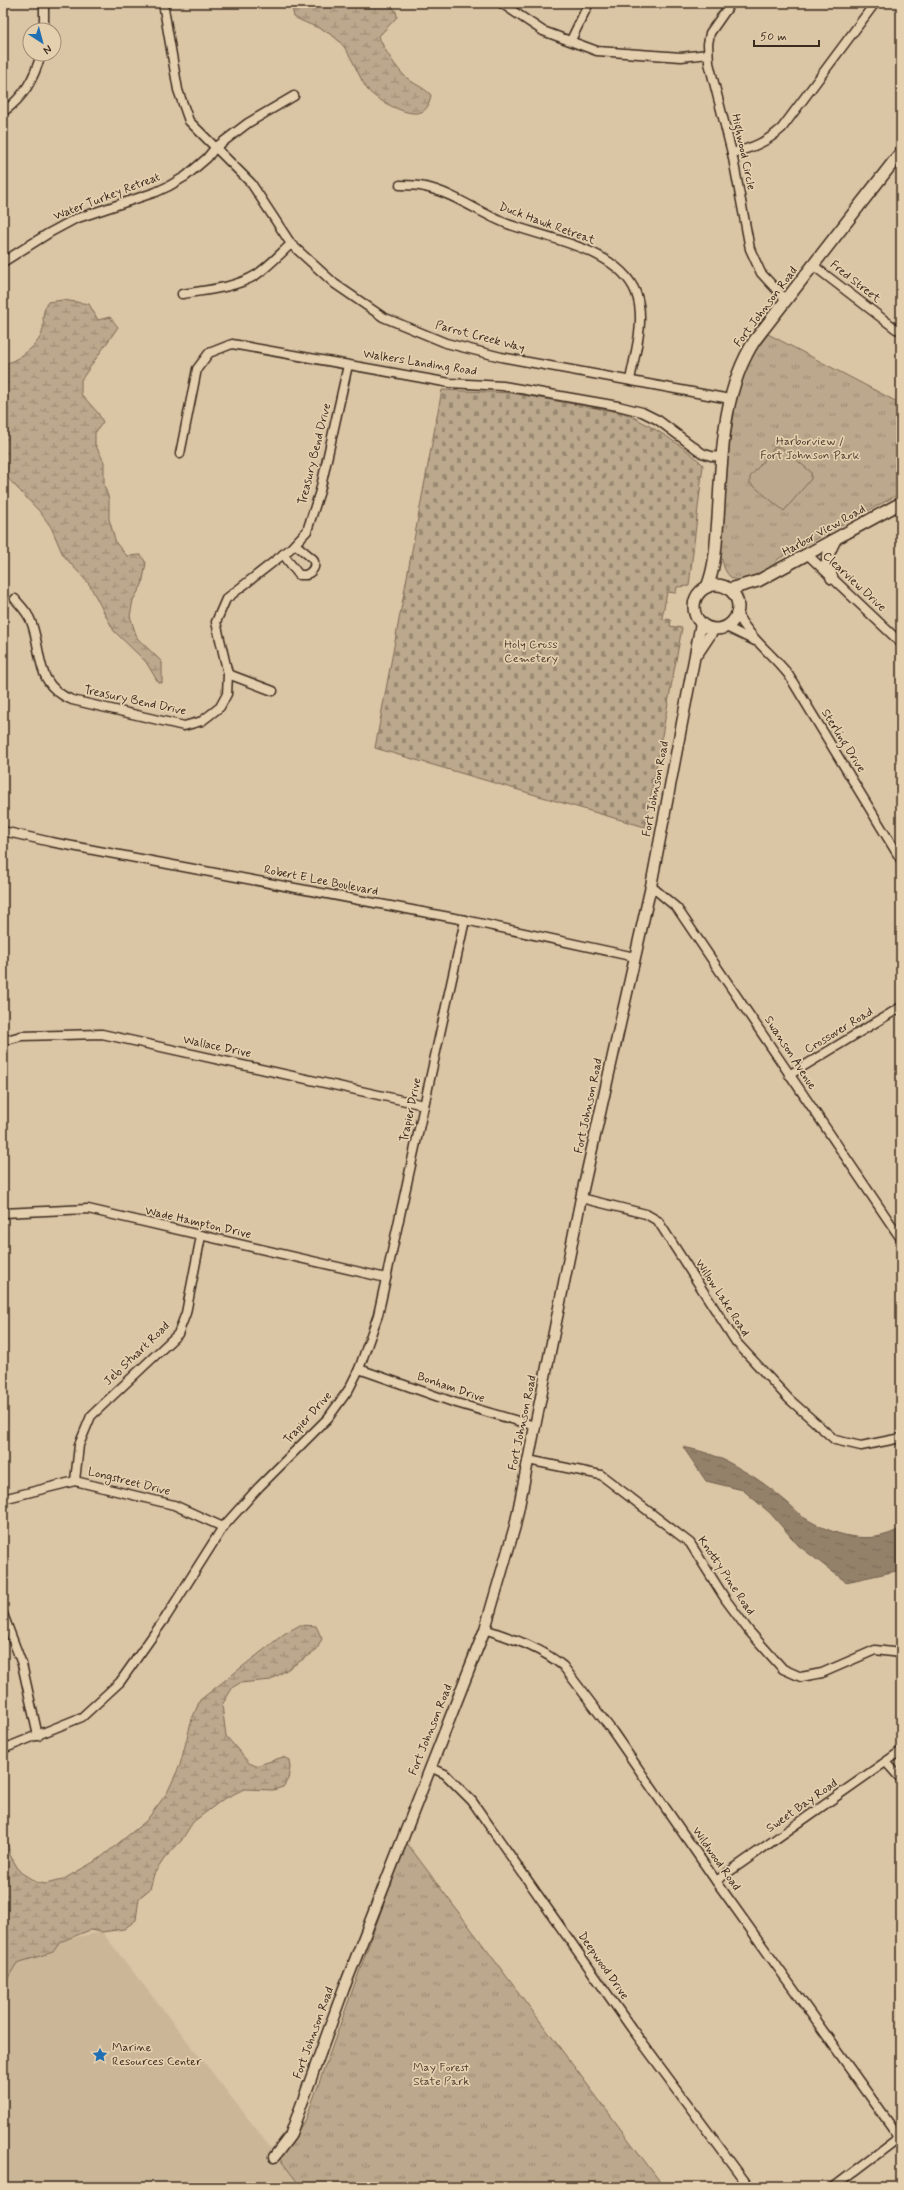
<svg xmlns="http://www.w3.org/2000/svg" width="904" height="2190" font-family="Mynerve,sans-serif">
<defs>
<pattern id="wetland-marsh" width="20" height="14" patternUnits="userSpaceOnUse"><rect width="20" height="14" fill="#bca88c"/><path d="M1 5h8M5 5V1M11 12h8M15 12V8" fill="none" stroke="#9a8972"/></pattern>
<pattern id="cemetery-stones" width="16" height="16" patternUnits="userSpaceOnUse"><rect width="16" height="16" fill="#bca88c"/><path d="M2 7V4a2 2 0 0 1 4 0v3zM10 15v-3a2 2 0 0 1 4 0v3z" fill="#9a8972"/></pattern>
<pattern id="park-tufts" width="24" height="20" patternUnits="userSpaceOnUse"><rect width="24" height="20" fill="#bca88c"/><path d="M3 7l-1-3M5 7V3M7 7l1-3M15 17l-1-3M17 17v-4M19 17l1-3" fill="none" stroke="#9a8972"/></pattern>
<pattern id="water-ripples" width="26" height="14" patternUnits="userSpaceOnUse"><rect width="26" height="14" fill="#94816a"/><path d="M2 4q2-2 4 0t4 0M15 11q2-2 4 0t4 0" fill="none" stroke="#7a6a57"/></pattern>
</defs>
<rect width="100%" height="100%" fill="#dac5a5"/>
<filter id="ink" filterUnits="userSpaceOnUse"><feTurbulence type="fractalNoise" baseFrequency=".025" numOctaves="2"/><feDisplacementMap in="SourceGraphic" scale="8" xChannelSelector="R" yChannelSelector="G"/><feConvolveMatrix kernelMatrix="1 2 1 2 8 2 1 2 1" color-interpolation-filters="sRGB"/></filter>
<g filter="url(#ink)">
<polygon fill="#cbb798" points="102,1932 279,2158 301,2187 3,2187 3,1951"/>
<g fill="url(#wetland-marsh)" stroke="#7c6955">
<path d="M291,3H385C391,6 397,9 397,17L379,36C382,47 398,71 407,78C415,85 422,86 431,95C430,101 428,110 421,112C409,118 374,99 367,89C357,74 352,54 339,41C327,29 308,25 294,17Z"/>
<path d="M63,300L89,304L98,320L110,317L118,327L81,380V394L98,413L103,422L95,433V444L104,462V485L109,499V519L116,543L127,556L141,555L146,563L142,585L133,600L130,616L137,638L162,662V683L158,682L146,662L114,631L89,584L63,555L51,527L40,512L3,473V364C16,362 38,346 42,333C46,320 39,318 48,302Z"/>
<polygon points="300,1625 316,1626 322,1639 316,1651 271,1680 240,1683 233,1687 222,1705 226,1736 249,1763 256,1766 283,1757 289,1760 290,1768 288,1779 283,1787 273,1790 244,1789 222,1800 193,1822 181,1841 164,1859 154,1874 150,1889 139,1898 136,1920 124,1929 102,1932 90,1930 60,1942 53,1952 17,1963 3,1986 3,1832 6,1836 10,1855 20,1872 36,1882 45,1884 62,1880 99,1859 146,1821 167,1793 180,1765 192,1719 200,1700 284,1634"/>
</g>
<path fill="url(#cemetery-stones)" stroke="#7c6955" d="M442,390L511,393L624,413C642,420 691,450 703,465L689,586L677,587L676,593L667,592L662,618L671,620L670,626L682,628L645,827L375,748Z"/>
<g fill="url(#park-tufts)" stroke="#7c6955">
<path d="M768,334L901,404V493L778,559C774,567 767,570 759,574C736,586 726,581 721,556L728,456L736,399L742,376L754,353Z"/>
<polygon points="406,1842 664,2187 301,2187 279,2158 306,2119"/>
</g>
<polygon fill="#bca88c" stroke="#7c6955" points="775,447 781,447 811,472 811,479 784,511 750,483 750,477"/>
<path fill="url(#water-ripples)" stroke="#705e4c" d="M683,1447C707,1452 721,1457 742,1470C759,1479 775,1492 789,1504C794,1508 798,1513 803,1517C832,1535 870,1547 901,1528V1570L846,1582L799,1546L770,1513L743,1490L706,1481Z"/>
<g fill="none" stroke-linecap="round" stroke-linejoin="round">
<defs>
<g id="minor">
<polyline points="44,3 44,30"/>
<polyline points="163,3 178,90 189,121 251,183 291,244 335,284 383,317 446,343 501,357 730,399"/>
<polyline points="501,3 543,31 597,51 681,57 708,54"/>
<polyline points="731,3 710,33 708,44 709,63 732,153 750,249 761,273 787,301"/>
<polyline points="571,40 589,3"/>
<path d="M3,112C24,97 34,79 41,54"/>
<path d="M732,153C752,148 767,142 782,128L875,3"/>
<path d="M400,185C408,185 417,185 425,187C453,193 478,212 505,223C544,238 619,248 636,293C646,320 635,353 630,380"/>
<polyline points="3,262 49,233 75,219 156,192 169,186 186,176 207,158 215,148 248,123 294,96"/>
<polyline points="814,266 896,329 901,330"/>
<path d="M182,294C206,290 235,288 256,275C269,266 280,254 291,244"/>
<polyline points="180,454 197,369 209,353 232,344 450,383 503,386 618,406 642,412 658,420 702,453 711,456 722,457"/>
<path d="M283,554L299,575H306C312,572 317,567 313,559L295,544"/>
<polyline points="808,555 901,643"/>
<path d="M15,599C22,607 29,614 32,624C43,656 35,685 72,700L184,726L202,721L220,707L227,694L228,674L216,622L226,599L290,549L307,531L320,491L348,365"/>
<path d="M737,614C750,638 771,653 788,674L901,860"/>
<polyline points="726,627 755,641"/>
<polyline points="228,674 273,691"/>
<polyline points="3,831 51,842 465,920 635,957"/>
<polyline points="651,886 677,908 901,1239"/>
<polyline points="3,1041 21,1036 102,1034 424,1105"/>
<polyline points="789,1075 901,1007"/>
<polyline points="581,1198 646,1214 658,1221 736,1342 789,1399 835,1440 861,1446 901,1438"/>
<polyline points="3,1213 88,1209 386,1278"/>
<polyline points="359,1369 453,1402 535,1426"/>
<polyline points="528,1460 601,1475 690,1543 726,1600 749,1631 783,1669 801,1677 822,1673 875,1650 901,1653"/>
<polyline points="75,1481 79,1445 91,1416 178,1334 186,1313 201,1236"/>
<polyline points="3,1499 75,1481 174,1505 223,1527"/>
<polyline points="3,1614 22,1664 38,1736"/>
<path d="M485,1629C513,1639 540,1647 563,1666L613,1732L716,1881L899,2137"/>
<polyline points="3,1749 82,1717 120,1682 166,1617 223,1527 259,1487 328,1418 349,1389 359,1369 378,1315 465,920"/>
<polyline points="886,1762 901,1779"/>
<polyline points="430,1767 445,1774 472,1801 632,2029 749,2187"/>
<polyline points="716,1881 901,1751"/>
<polyline points="834,2187 901,2136"/>
</g>
<g id="tertiary">
<polyline points="698,653 714,629"/>
<polyline points="274,2157 290,2136 344,1988 485,1629 515,1526 581,1198 651,886 701,623"/>
</g>
<g id="secondary">
<path d="M832,578C825,560 826,557 835,540"/>
<circle cx="716" cy="607" r="22"/>
<path d="M707,587C716,565 716,541 718,518C722,458 721,392 755,340L901,152"/>
<polyline points="730,589 758,581 901,503"/>
</g>
</defs>
<use href="#minor" stroke="#3b2a1e" stroke-width="11"/>
<use href="#tertiary" stroke="#3b2a1e" stroke-width="13"/>
<use href="#secondary" stroke="#3b2a1e" stroke-width="14"/>
<use href="#minor" stroke="#e4cfae" stroke-width="8"/>
<use href="#tertiary" stroke="#e4cfae" stroke-width="10"/>
<use href="#secondary" stroke="#e4cfae" stroke-width="11"/>
</g>
</g>
<defs>
<symbol id="sight-bare" viewBox="-9 -9 18 18"><path d="M0-6L1.8-2.2L6-1.7L2.9 1.2L3.7 5.4L0 3.3L-3.7 5.4L-2.9 1.2L-6-1.7L-1.8-2.2Z" fill="#1f6fb2" stroke="#e4cfae" stroke-width="2.5" paint-order="stroke"/></symbol>
</defs>
<g fill-rule="evenodd">
<use href="#sight-bare" x="89" y="2044" width="22" height="22"/>
</g>
<g text-anchor="middle" dominant-baseline="central" stroke-width="3.5" stroke-linejoin="round" paint-order="stroke">
<g font-size="12" fill="#3b2a1e" stroke="#e4cfae">
<text transform="translate(743 152) rotate(78)">Highwood Circle</text>
<text transform="translate(107 197) rotate(-21)">Water Turkey Retreat</text>
<text transform="translate(547 224) rotate(20)">Duck Hawk Retreat</text>
<text transform="translate(855 282) rotate(38)">Fred Street</text>
<text transform="translate(766 307) rotate(-53)">Fort Johnson Road</text>
<text transform="translate(480 337) rotate(15)">Parrot Creek Way</text>
<text transform="translate(420 363) rotate(9)">Walkers Landing Road</text>
<text transform="translate(315 454) rotate(-76)">Treasury Bend Drive</text>
<text transform="translate(824 531) rotate(-29)">Harbor View Road</text>
<text transform="translate(854 582) rotate(43)">Clearview Drive</text>
<text transform="translate(135 701) rotate(12)">Treasury Bend Drive</text>
<text transform="translate(843 741) rotate(58)">Sterling Drive</text>
<text transform="translate(656 789) rotate(-79)">Fort Johnson Road</text>
<text transform="translate(321 881) rotate(11)">Robert E Lee Boulevard</text>
<text transform="translate(839 1031) rotate(-31)">Crossover Road</text>
<text transform="translate(217 1047) rotate(12)">Wallace Drive</text>
<text transform="translate(790 1053) rotate(57)">Swanson Avenue</text>
<text transform="translate(589 1106) rotate(-78)">Fort Johnson Road</text>
<text transform="translate(411 1110) rotate(-78)">Trapier Drive</text>
<text transform="translate(198 1223) rotate(13)">Wade Hampton Drive</text>
<text transform="translate(722 1298) rotate(57)">Willow Lake Road</text>
<text transform="translate(137 1354) rotate(-44)">Jeb Stuart Road</text>
<text transform="translate(451 1388) rotate(19)">Bonham Drive</text>
<text transform="translate(308 1418) rotate(-48)">Trapier Drive</text>
<text transform="translate(523 1423) rotate(-78)">Fort Johnson Road</text>
<text transform="translate(129 1482) rotate(14)">Longstreet Drive</text>
<text transform="translate(726 1576) rotate(56)">Knotty Pine Road</text>
<text transform="translate(431 1730) rotate(-68)">Fort Johnson Road</text>
<text transform="translate(802 1806) rotate(-35)">Sweet Bay Road</text>
<text transform="translate(716 1859) rotate(55)">Wildwood Road</text>
<text transform="translate(603 1966) rotate(55)">Deepwood Drive</text>
<text transform="translate(314 2033) rotate(-70)">Fort Johnson Road</text>
</g>
<g font-size="12" fill="#4e3d2e" stroke="#e4cfae">
<text x="810" y="442">Harborview /<tspan x="810" dy="14">Fort Johnson Park</tspan></text>
<text x="531" y="645">Holy Cross<tspan x="531" dy="14">Cemetery</tspan></text>
<text x="441" y="2068">May Forest<tspan x="441" dy="14">State Park</tspan></text>
</g>
<g font-size="12" fill="#3b2a1e" stroke="#e4cfae" text-anchor="start">
<text x="112" y="2048">Marine<tspan x="112" dy="14">Resources Center</tspan></text>
</g>
</g>
<rect width="904" height="2190" fill="none" stroke="#e4cfae" stroke-width="16"/>
<rect x="8" y="8" width="888" height="2174" fill="none" stroke="#3b2a1e" stroke-width="1.5" filter="url(#ink)"/>
<g transform="translate(42 42) rotate(144)"><circle r="19" fill="#e4cfae" stroke="#a08d74"/>
<path d="M0-3L7 15L0 10L-7 15Z" fill="#1f6fb2"/>
<text y="-6" font-size="11" font-weight="bold" text-anchor="middle" fill="#3b2a1e">N</text>
</g>
<path d="M754 40v6h65v-6" fill="none" stroke="#3b2a1e" stroke-width="2"/>
<text x="760" y="40" font-size="12" fill="#3b2a1e" stroke="#e4cfae" stroke-width="3" paint-order="stroke">50 m</text>
</svg>
